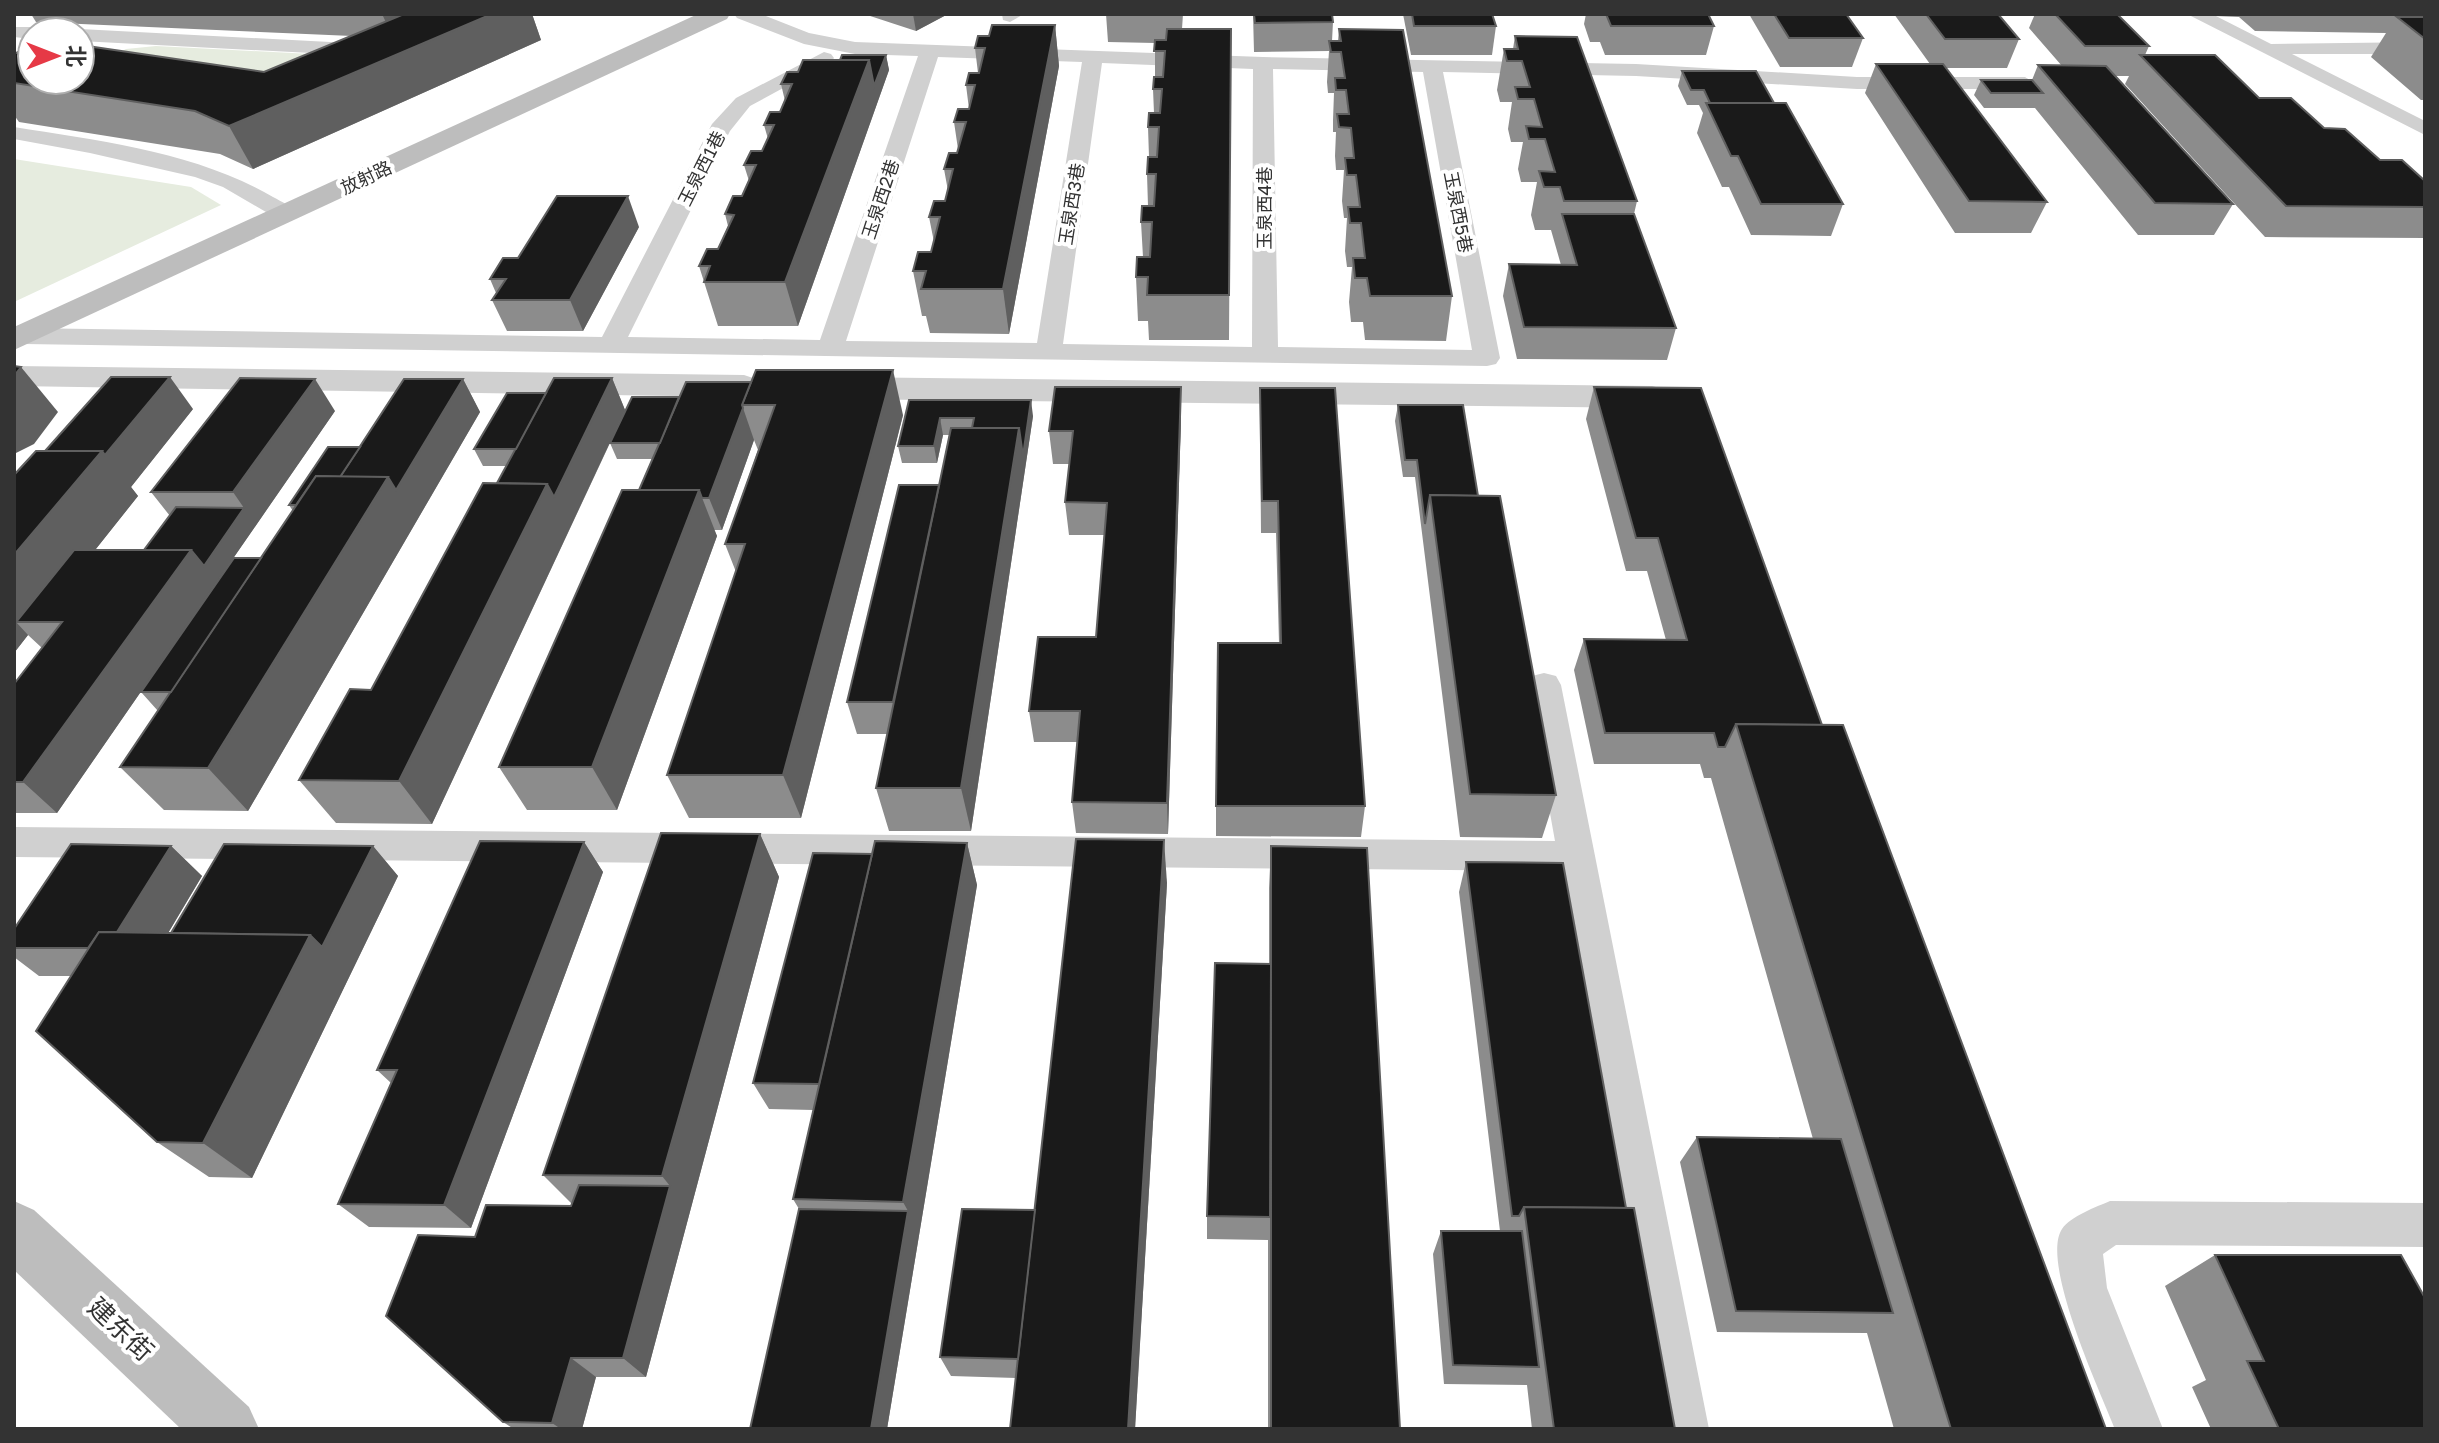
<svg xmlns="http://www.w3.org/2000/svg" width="2439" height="1443" font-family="'Golos Text','Noto Sans SC',sans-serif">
<rect width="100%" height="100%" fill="#fff"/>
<g fill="#e6ecdf">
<polygon points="156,46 349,56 291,85 111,57 126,49"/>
<polygon points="14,159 191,187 221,205 14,302"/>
</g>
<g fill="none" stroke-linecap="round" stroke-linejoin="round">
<g fill="#d0d0d0" fill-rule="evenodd">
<path d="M734,14H761L809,33L855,42L1263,57L1636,64L1857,77H2025L2035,83L2025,89H1857L1636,76L1443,72L1500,358L1496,364L1487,366L24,344L14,340L15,331L24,328L602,337L712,124L736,98L824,52L831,54L834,58L831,62L750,106L730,131L628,337L820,340L918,56L855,54L804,44L737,18ZM938,57L1082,62L1037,343L846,341ZM1102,63L1253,69L1252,347L1063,344ZM1273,69L1423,72L1472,350L1278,347Z"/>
<polygon points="1002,14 1024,14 1010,22 1003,20"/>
<polygon points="2187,14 2212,14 2271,44 2425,42 2425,54 2292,54 2425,121 2425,135"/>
<polygon points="14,27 32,27 41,32 32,32 32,39 14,37"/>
<polygon points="80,29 368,44 378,50 368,56 80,41 80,32 72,32"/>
<path d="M14,127C101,141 196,152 273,197C282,202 292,206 298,214L294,219H278L223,187L195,177L90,153L14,139Z"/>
<polygon points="1544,673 1556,676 1561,685 1709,1429 1661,1429 1561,871 14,857 14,827 1555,841 1527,685 1532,676"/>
<path d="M2110,1201L2425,1203V1247L2116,1245L2103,1254L2107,1288L2163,1429H2115C2100,1391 2040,1262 2062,1229C2071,1216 2096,1207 2110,1201Z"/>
</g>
<g fill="#d0d0d0" fill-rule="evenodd">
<polygon points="14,366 744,375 756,379 761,386 756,393 744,397 14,386"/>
<polygon points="837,377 1652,386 1664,389 1670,397 1664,405 1652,408 837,399 825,395 820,388 825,381"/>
</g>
<g fill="#bdbdbd" fill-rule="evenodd">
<polygon points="698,14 730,14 727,19 14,350 14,327"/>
<polygon points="14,1201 34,1210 249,1407 259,1429 181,1429 14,1270"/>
</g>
</g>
<g fill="#8c8c8c">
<polygon points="31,14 532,14 541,40 253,169 220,154 19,122 14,115 14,54 264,72 352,36 36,22"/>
<polygon points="864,14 948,14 916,31"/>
<polygon points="1106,14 1183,14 1182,29 1231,29 1229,340 1149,340 1148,321 1138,321 1136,277 1143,257 1141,222 1148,206 1147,174 1149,157 1148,127 1154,113 1153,89 1155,77 1155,43 1108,42"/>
<polygon points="1253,14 1332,14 1333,22 1332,41 1338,41 1339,29 1452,296 1446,341 1365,340 1363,322 1351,322 1349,302 1352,267 1347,267 1345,251 1347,218 1344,218 1342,201 1344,170 1336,170 1335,156 1336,132 1333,132 1333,120 1334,93 1328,93 1327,82 1329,51 1254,52"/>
<polygon points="1403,14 1492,14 1496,26 1492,55 1411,55"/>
<polygon points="1586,14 1708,14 1714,26 1706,55 1605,55 1600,42 1590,42 1584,24"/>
<polygon points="1749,14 1846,14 1863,38 1852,67 1780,67"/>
<polygon points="1894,14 1998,14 2019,39 2007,68 1946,68 2047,202 2031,233 1955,233 1865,93 1876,64 1930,64"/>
<polygon points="2035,14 2117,14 2149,46 2145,55 2259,98 2324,128 2380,160 2425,181 2425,238 2265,237 2125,84 2129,76 2116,76 2233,204 2214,235 2138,235 2035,108 1984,108 1974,95 1981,80 2032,80 2038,65 2062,66 2029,28"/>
<polygon points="2213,14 2425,14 2425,100 2421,100 2371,57 2386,33 2255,31 2239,17 2215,16"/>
<polygon points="1055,25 1059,66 1009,334 930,333 926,316 922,316 913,271 931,252 934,242 929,217 945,201 948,191 944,169 957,153 958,149 954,122 969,109 966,85 978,73 975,48 989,36"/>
<polygon points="1515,36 1637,201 1634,214 1676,328 1667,360 1517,359 1503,296 1509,264 1561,265 1551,230 1535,230 1531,215 1537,182 1521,182 1518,169 1523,142 1511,142 1508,129 1512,102 1500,102 1497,90 1504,49 1513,49"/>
<polygon points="886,55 889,70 798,326 718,326 699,266 718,249 728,226 725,214 742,196 749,181 744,165 762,151 768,139 764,125 780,112 785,101 781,84 798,72 840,60"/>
<polygon points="1682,71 1774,103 1843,204 1831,236 1751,235 1729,187 1722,187 1697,133 1703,113 1699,105 1687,105 1678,86"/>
<polygon points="639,227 583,331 507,331 492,300 496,293 490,279 518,258"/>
<polygon points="612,378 625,410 679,397 903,415 801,818 689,818 667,775 736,572 725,544 758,450 754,440 722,530 714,530 717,536 617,810 527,810 499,767 639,490 652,459 617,459 610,443 432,824 336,823 299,780 371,690 507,466 483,466 474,449 546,393"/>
<polygon points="463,379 480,412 248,811 164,810 120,767 158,711 141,692 261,558 293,511 289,505 360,447"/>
<polygon points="1594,387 1822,725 2106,1429 1894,1429 1867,1333 1717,1332 1680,1162 1697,1137 1813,1139 1711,778 1704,778 1700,764 1594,764 1574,670 1584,639 1666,640 1647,571 1626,571 1586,419"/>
<polygon points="1260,388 1365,806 1361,837 1216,836 1216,806 1279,643 1276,533 1261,533 1260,420"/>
<polygon points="909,400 1033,416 971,831 889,831 876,788 887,734 857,734 847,702 939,485 949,435 943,435 937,463 902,463 898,446"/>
<polygon points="1398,405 1478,496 1556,795 1542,838 1460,837 1415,477 1403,477 1395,421"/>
<polygon points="193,409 131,487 138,496 95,550 144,550 170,516 151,492 335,411 57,813 14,813 14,684 42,648 28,635 14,653 14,471 18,471 45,451"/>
<polygon points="1181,420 1168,834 1076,833 1072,802 1077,742 1034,742 1029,711 1096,637 1104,535 1069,535 1065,502 1069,464 1053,464 1049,431"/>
<polygon points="760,834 779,877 646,1377 596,1377 582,1429 514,1429 503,1422 475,1237 571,1206 572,1204 543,1175"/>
<polygon points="584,842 603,872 471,1228 369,1227 338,1204 391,1083 377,1070"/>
<polygon points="967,843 977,885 887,1429 750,1429 799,1209 793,1199 813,1110 769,1109 753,1083 872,853"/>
<polygon points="171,846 202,876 168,933 171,933 373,846 398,876 252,1178 209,1177 157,1142 71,976 39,976 14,957 14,929"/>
<polygon points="1271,846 1400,1429 1268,1429 1268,1235 1268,1240 1207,1239 1207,1216 1269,964 1269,888"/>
<polygon points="1466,862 1626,1208 1675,1429 1532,1429 1527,1385 1444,1384 1433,1254 1441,1231 1500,1231 1459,892"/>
<polygon points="1167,883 1135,1429 1010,1429 1016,1378 951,1376 940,1357 1035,1210"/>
<polygon points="2215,1255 2425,1429 2211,1429 2192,1387 2206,1380 2165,1286"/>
</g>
<g fill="#5f5f5f">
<polygon points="382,14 419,14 393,37"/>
<polygon points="492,14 532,14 541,40 253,169 229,126"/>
<polygon points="913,14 948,14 916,31"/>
<polygon points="1055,25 1059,66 1009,334 1003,289"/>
<polygon points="886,55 889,70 798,326 785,282 869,60"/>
<polygon points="628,196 639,227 583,331 570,300"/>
<polygon points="21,367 58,412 34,444 14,454 14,376"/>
<polygon points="893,370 903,415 801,818 783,775"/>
<polygon points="170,377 193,409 131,487 138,496 38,622 16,622 28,635 14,653 14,501"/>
<polygon points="612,378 625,410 432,824 399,781 547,484"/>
<polygon points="315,379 335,411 57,813 23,782 191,550 244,508 233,492"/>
<polygon points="463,379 480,412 248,811 208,768 388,477"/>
<polygon points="1181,387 1181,420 1168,834 1167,803"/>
<polygon points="1031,400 1033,416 971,831 961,788 1019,428"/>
<polygon points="743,408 754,440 722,530 709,498"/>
<polygon points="940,418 943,435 937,463 934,446"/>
<polygon points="699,490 717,536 617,810 592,767"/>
<polygon points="760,834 779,877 646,1377 623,1358 670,1186 662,1176"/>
<polygon points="1164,840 1167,883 1135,1429 1128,1429"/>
<polygon points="584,842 603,872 471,1228 444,1205"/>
<polygon points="967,843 977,885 887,1429 871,1429 908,1211 903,1202"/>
<polygon points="171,846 202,876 142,977 107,949"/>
<polygon points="373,846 398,876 252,1178 203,1143 310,935"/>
<polygon points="571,1358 596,1377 582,1429 561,1429 552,1423"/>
</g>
<g fill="#1a1a1a" stroke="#5f5f5f" stroke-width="2">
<polygon points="404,14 492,14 229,126 195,111 14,83 14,54 31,45 32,45 32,80 80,80 80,45 264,72"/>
<polygon points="1254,14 1332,14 1333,22 1255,23"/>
<polygon points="1412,14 1492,14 1496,26 1414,26"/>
<polygon points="1606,14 1708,14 1714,26 1611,26"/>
<polygon points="1774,14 1846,14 1863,38 1789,38"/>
<polygon points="1926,14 1998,14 2019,39 1945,39"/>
<polygon points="2055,14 2117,14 2149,46 2085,46"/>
<polygon points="2397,17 2425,17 2425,39"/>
<polygon points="992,25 1055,25 1003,289 921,289 926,271 913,271 918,252 931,252 940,217 929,217 934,201 945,201 953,169 944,169 949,153 957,153 966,122 954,122 958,109 969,109 975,85 966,85 969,73 979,73 985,48 975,48 978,36 989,36"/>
<polygon points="1167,29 1231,29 1229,295 1147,295 1148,277 1136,277 1137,257 1150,257 1152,222 1141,222 1142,206 1154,206 1156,174 1147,174 1148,157 1157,157 1159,127 1148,127 1149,113 1160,113 1162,89 1153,89 1154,77 1163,77 1165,51 1154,51 1155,40 1166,40"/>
<polygon points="1339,29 1403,30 1452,296 1370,296 1367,278 1355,278 1353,258 1365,258 1361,223 1350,223 1348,207 1360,207 1356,175 1347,175 1345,158 1354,158 1351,128 1339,127 1337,114 1349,114 1346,90 1336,90 1335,78 1345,78 1341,52 1331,52 1329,41 1341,41"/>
<polygon points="1515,36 1577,37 1637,201 1564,201 1560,187 1544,187 1539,171 1555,172 1545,139 1529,139 1526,126 1542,127 1534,99 1518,99 1515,87 1530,87 1522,61 1507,61 1504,49 1518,49"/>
<polygon points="842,55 886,55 874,86 869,60 840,60"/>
<polygon points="2140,55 2215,55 2259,98 2291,98 2324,128 2345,129 2380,160 2402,160 2425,181 2425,207 2286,206"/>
<polygon points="803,60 869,60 785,282 704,282 710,266 699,266 707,249 718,249 734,215 725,214 733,196 742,196 756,165 744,165 751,151 762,151 774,125 764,125 770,112 780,112 792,84 781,84 787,72 798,72"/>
<polygon points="1876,64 1943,64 2047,202 1969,201"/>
<polygon points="2038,65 2106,66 2233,204 2155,203"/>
<polygon points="1682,71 1756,71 1774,103 1710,103 1704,90 1691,90"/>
<polygon points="1981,80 2032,80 2043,93 1991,93"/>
<polygon points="1706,103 1786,103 1843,204 1761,204 1738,156 1731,156"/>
<polygon points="557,196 628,196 570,300 492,300 506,279 490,279 503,258 518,258"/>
<polygon points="1562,214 1634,214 1676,328 1524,327 1509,264 1577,265"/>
<polygon points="14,366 21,367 14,376"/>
<polygon points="756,370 893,370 783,775 667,775 745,544 725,544 775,405 742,405"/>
<polygon points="111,377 170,377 105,455 102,451 45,451"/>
<polygon points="240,378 315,379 233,492 151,492"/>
<polygon points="554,378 612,378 554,497 547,484 497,483"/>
<polygon points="404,379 463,379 396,490 388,477 340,477"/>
<polygon points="686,382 751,382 742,405 743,408 709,498 702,498 699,490 639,490"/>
<polygon points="1055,387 1181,387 1167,803 1072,802 1080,711 1029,711 1038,637 1096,637 1107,503 1065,502 1073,431 1049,431"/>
<polygon points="1594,387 1701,388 1822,725 1736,724 1725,747 1718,747 1714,733 1605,733 1584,639 1687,640 1658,538 1636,538"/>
<polygon points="1260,388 1335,388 1365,806 1216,806 1218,643 1281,643 1278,501 1262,501"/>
<polygon points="507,393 546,393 516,449 474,449"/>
<polygon points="632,397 679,397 660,443 610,443"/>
<polygon points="909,400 1031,400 1023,456 1019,428 972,428 974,418 940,418 934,446 898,446"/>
<polygon points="1398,405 1463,405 1478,496 1430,495 1425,524 1417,460 1405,460"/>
<polygon points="951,428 1019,428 961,788 876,788"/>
<polygon points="328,447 360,447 340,477 316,476 296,505 289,505"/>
<polygon points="36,451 102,451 14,555 14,475"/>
<polygon points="316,476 388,477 208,768 120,767"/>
<polygon points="483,483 547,484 399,781 299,780 350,689 371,690"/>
<polygon points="899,485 939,485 893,702 847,702"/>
<polygon points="622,490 699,490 592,767 499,767"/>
<polygon points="1430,495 1500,496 1556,795 1470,794"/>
<polygon points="176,507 244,508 204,566 191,550 144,550"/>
<polygon points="74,550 191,550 23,782 14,782 14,684 62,622 16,622"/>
<polygon points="234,558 261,558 171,692 141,692"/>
<polygon points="1736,724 1843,725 2106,1429 1951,1429"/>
<polygon points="661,833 760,834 662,1176 543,1175"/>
<polygon points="1076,839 1164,840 1128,1429 1010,1429"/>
<polygon points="480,841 584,842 444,1205 338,1204 397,1070 377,1070"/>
<polygon points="875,841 967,843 903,1202 793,1199"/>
<polygon points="71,844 171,846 117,932 99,932 88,948 14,948 14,929"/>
<polygon points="224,844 373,846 322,947 310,935 171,933"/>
<polygon points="1271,846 1367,848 1400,1429 1271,1429"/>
<polygon points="813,853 872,854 819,1084 753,1083"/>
<polygon points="1466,862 1563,863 1626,1208 1524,1207 1519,1216 1512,1216"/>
<polygon points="99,932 310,935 203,1143 157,1142 36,1031"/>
<polygon points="1215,963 1271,964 1270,1217 1207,1216"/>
<polygon points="1697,1137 1841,1139 1893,1313 1736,1311"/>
<polygon points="579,1185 670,1186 623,1358 571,1358 552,1423 503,1422 386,1316 418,1235 475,1237 486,1205 571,1206"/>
<polygon points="1524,1207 1634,1208 1675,1429 1554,1429"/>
<polygon points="799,1209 908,1211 871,1429 750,1429"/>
<polygon points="962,1209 1035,1210 1018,1359 940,1357"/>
<polygon points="1441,1231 1522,1231 1539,1367 1453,1365"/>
<polygon points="2215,1255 2401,1255 2425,1298 2425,1429 2279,1429 2247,1361 2264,1361"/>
</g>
<g text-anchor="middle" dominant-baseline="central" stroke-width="8" stroke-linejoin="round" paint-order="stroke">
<g font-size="18" fill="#333" stroke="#fff">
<text transform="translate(701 168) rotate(-63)">玉泉西1巷</text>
<text transform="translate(366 177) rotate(-25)">放射路</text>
<text transform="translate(880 199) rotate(-72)">玉泉西2巷</text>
<text transform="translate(1071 204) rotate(-81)">玉泉西3巷</text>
<text transform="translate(1264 208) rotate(-90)">玉泉西4巷</text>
<text transform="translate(1459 212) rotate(79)">玉泉西5巷</text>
</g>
<g font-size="26" fill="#333" stroke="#fff">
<text transform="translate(121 1329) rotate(43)">建东街</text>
</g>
</g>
<rect width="2439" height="1443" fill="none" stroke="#333333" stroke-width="32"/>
<g transform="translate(56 56) rotate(90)"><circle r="38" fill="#ffffff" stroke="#adadad" stroke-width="2"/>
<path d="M0-6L14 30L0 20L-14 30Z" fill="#e63946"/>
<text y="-12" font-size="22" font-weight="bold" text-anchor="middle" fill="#333333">北</text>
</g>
</svg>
